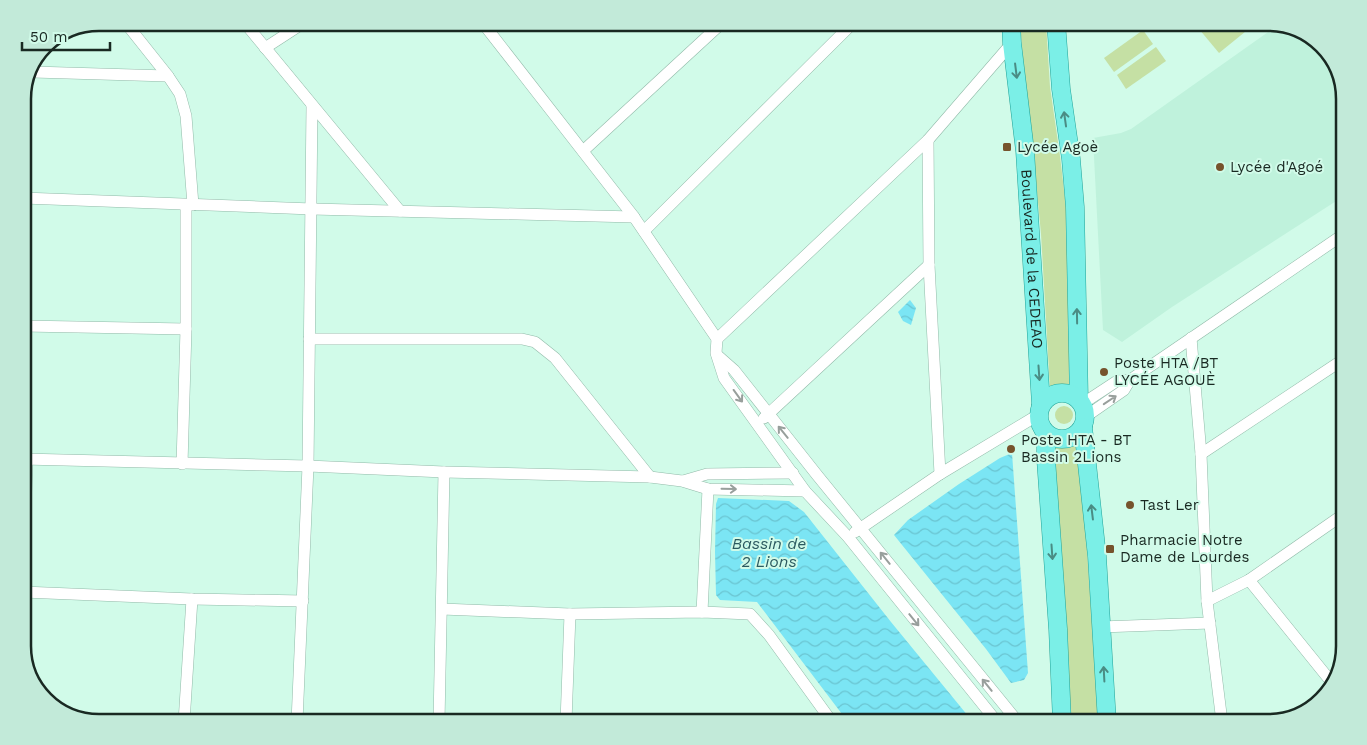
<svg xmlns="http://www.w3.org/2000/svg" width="1367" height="745" font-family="'Work Sans',sans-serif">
<defs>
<pattern id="water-waves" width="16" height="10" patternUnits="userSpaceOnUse" patternTransform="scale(1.25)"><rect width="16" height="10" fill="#7be5f4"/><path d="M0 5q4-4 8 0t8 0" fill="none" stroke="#6ac4d1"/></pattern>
</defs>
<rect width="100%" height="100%" fill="#d1fbe9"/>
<polygon fill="#bff2dc" points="1278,25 1302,31 1332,57 1344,95 1344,196 1172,307 1122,342 1103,330 1093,138 1121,133 1131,129"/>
<g fill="#c5e0a4">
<polygon points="1020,23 1046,23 1050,87 1060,156 1066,207 1074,388 1066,387 1050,389 1041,234 1036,181 1028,118"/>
<polygon points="1194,23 1256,23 1219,53"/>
<polygon points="1143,30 1153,44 1114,72 1104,58"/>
<polygon points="1156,47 1166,61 1126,89 1117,75"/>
<circle cx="1064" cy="415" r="9"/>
<path d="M1073,443L1078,445L1082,478L1099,722H1070L1052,446C1058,444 1066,445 1073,443Z"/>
</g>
<g fill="url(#water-waves)">
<polygon points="910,300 916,308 911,325 903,321 898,312"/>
<polygon points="1012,453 1028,673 1024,680 1011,683 986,649 894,535 908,520 959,484 1000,458"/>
<polygon points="718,498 789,501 804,512 891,622 973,722 848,722 757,602 720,600 716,595 715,552 716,504"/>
</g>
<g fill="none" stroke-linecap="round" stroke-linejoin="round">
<defs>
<g id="street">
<polyline points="125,22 168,76 180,94 186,116 193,205"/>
<polyline points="244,22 400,211"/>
<polyline points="482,22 634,217 717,339 716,353 724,378 805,491 848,537 997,722"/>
<polyline points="265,48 305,22"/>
<polyline points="33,72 168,76"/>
<polyline points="928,140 929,265 940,474"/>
<polyline points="583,151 723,22"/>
<polyline points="23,198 312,209 634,217"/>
<polyline points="644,231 854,22"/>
<polyline points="23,326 186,329"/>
<polyline points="1191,338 1201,454 1207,601 1222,722"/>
<polyline points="309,339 522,339 535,342 555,358 650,477"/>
<polyline points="717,339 928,140 1012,43"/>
<polyline points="717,355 734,370 817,475 1018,722"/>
<polyline points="1082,404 1117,381 1130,380"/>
<polyline points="1085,417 1124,390 1130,380 1344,234"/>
<polyline points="764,418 929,265"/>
<polyline points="1201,454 1344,359"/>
<polyline points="23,459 308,466 444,472 650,477 682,481 708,489 805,491"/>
<polyline points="182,464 186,329 186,205"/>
<polyline points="683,481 707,474 793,473"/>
<polyline points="855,532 940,474 1038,415"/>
<polyline points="1249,580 1333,684"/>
<polyline points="23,592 192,599 303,601"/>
<polyline points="23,592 27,459"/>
<polyline points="1207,601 1249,580 1344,514"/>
<polyline points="442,609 570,614 702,612 750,614 769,635 832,722"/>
<polyline points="702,612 708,489"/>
<polyline points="1101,627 1210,623"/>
<polyline points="184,722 192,599"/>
<polyline points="297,722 308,466 312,106"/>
<polyline points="439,722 444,472"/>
<polyline points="566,722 570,614"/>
</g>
<g id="primary">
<path id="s1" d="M1011,22L1012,43L1025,151L1041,404"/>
<polyline points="1056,22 1061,89 1071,159 1075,207 1079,400"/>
<circle cx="1062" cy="416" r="23"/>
<polyline points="1083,427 1097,556 1107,722"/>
<polyline points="1046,434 1046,459 1058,629 1062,722"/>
</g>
</defs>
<use href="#street" stroke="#92baa9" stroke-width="12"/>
<use href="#primary" stroke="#20a398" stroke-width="19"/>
<use href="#street" stroke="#fff" stroke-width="11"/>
<use href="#primary" stroke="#7befe7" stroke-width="18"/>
</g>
<defs><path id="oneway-shaft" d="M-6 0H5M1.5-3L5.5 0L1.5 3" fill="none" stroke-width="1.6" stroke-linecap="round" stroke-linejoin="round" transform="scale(1.25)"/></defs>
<g stroke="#4a8c84">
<use href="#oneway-shaft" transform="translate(1016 71) rotate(83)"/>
<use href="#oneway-shaft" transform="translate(1065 119) rotate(-98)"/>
<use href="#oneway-shaft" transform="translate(1077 316) rotate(-91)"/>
<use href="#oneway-shaft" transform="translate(1039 373) rotate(86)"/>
<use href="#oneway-shaft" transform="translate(1092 512) rotate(-97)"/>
<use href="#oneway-shaft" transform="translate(1052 552) rotate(86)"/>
<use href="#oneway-shaft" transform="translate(1104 674) rotate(-93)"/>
</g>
<g stroke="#989f9c">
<use href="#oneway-shaft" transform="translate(738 396) rotate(54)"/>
<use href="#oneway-shaft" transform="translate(1110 400) rotate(-34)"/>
<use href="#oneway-shaft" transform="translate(783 432) rotate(-129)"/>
<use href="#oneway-shaft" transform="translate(729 489) rotate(1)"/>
<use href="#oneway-shaft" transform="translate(885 558) rotate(-129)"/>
<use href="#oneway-shaft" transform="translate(914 620) rotate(51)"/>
<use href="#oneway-shaft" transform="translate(987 685) rotate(-129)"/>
</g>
<g fill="#76532c" stroke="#d1fbe9" stroke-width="2">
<rect x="1002" y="142" width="10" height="10" rx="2.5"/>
<circle cx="1220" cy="167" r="5"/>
<circle cx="1104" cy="372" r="5"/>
<circle cx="1011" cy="449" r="5"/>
<circle cx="1130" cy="505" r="5"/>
<rect x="1105" y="544" width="10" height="10" rx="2.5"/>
</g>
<g text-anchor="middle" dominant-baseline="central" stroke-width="4" stroke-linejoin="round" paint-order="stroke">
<g font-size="15" fill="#192922" stroke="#d1fbe9" text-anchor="start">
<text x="1017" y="147">Lycée Agoè</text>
<text x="1230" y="167">Lycée d'Agoé</text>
<text x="1114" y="363">Poste HTA /BT<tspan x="1114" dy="17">LYCÉE AGOUÈ</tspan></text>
<text x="1021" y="440">Poste HTA - BT<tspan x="1021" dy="17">Bassin 2Lions</tspan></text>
<text x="1140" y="505">Tast Ler</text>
<text x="1120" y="540">Pharmacie Notre<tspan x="1120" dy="17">Dame de Lourdes</tspan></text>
</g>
<g font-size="15" fill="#192922" stroke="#d1fbe9">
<text stroke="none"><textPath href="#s1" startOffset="238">Boulevard de la CEDEAO</textPath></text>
</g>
<g font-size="16" font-style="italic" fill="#2b5a60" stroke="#d1fbe9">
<text x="769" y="543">Bassin de<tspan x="769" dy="18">2 Lions</tspan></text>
</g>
</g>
<path d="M0 0H1367V745H0ZM99 31H1268A68 68 0 0 1 1336 99V646A68 68 0 0 1 1268 714H99A68 68 0 0 1 31 646V99A68 68 0 0 1 99 31Z" fill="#c2ead9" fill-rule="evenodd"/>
<path fill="none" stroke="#192922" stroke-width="2.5" d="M99 31H1268A68 68 0 0 1 1336 99V646A68 68 0 0 1 1268 714H99A68 68 0 0 1 31 646V99A68 68 0 0 1 99 31Z"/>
<path d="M22 42v8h88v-8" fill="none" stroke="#192922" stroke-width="2.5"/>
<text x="30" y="42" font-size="15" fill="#192922" stroke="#d1fbe9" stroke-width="4" paint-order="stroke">50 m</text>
</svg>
